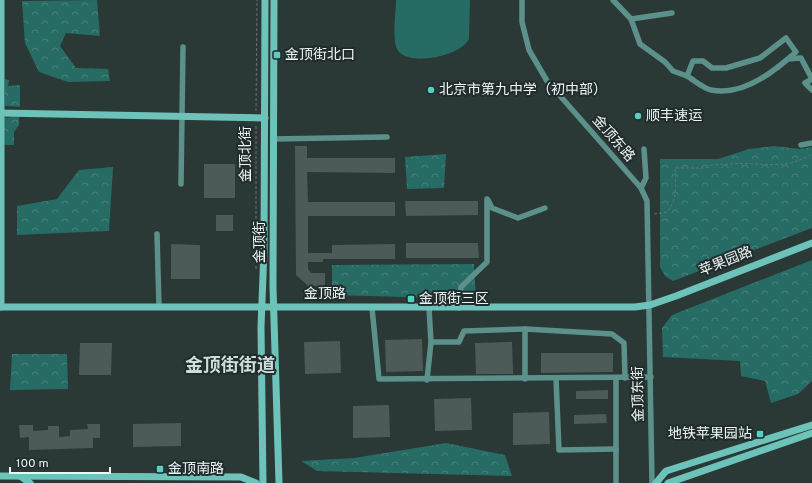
<svg xmlns="http://www.w3.org/2000/svg" width="812" height="483" font-family="Overpass,'Noto Sans SC',sans-serif">
<defs>
<pattern id="park-crowns" width="20" height="18" patternUnits="userSpaceOnUse"><rect width="20" height="18" fill="#276b65"/><path d="M2 6a3 3 0 1 1 6 0M12 15a3 3 0 1 1 6 0" fill="none" stroke="#47817c"/></pattern>
</defs>
<rect width="100%" height="100%" fill="#2a3836"/>
<g fill="url(#park-crowns)">
<polygon points="97,0 100,36 66,33 60,46 76,68 108,69 110,81 68,82 39,72 25,43 22,1"/>
<polygon points="5,79 9,80 8,86 20,85 20,107 5,106"/>
<polygon points="19,116 19,125 14,132 14,145 4,145 4,118"/>
<polygon points="774,146 800,149 812,147 812,228 673,281 665,276 660,267 660,159 718,159 749,149"/>
<polygon points="446,154 444,188 407,189 405,157"/>
<polygon points="113,167 109,231 17,235 17,206 57,199 79,170"/>
<polygon points="812,260 812,381 798,394 771,403 765,381 741,376 740,361 663,357 662,328 672,315"/>
<polygon points="474,264 476,299 332,295 332,265"/>
<polygon points="12,354 67,354 68,389 10,390"/>
<polygon points="446,443 505,455 512,476 317,471 301,461 354,458"/>
</g>
<path fill="#276b65" d="M396,0H470L469,39C461,56 412,66 399,52C391,43 396,12 396,0Z"/>
<g fill="#4c5a58">
<polygon points="295,146 307,146 307,158 395,158 395,173 307,172 308,202 395,202 395,216 308,216 308,253 332,253 332,245 395,244 395,259 323,259 323,262 308,262 308,269 311,273 325,273 325,286 308,286 296,275"/>
<rect x="204" y="164" width="31" height="34"/>
<polygon points="405,201 478,201 478,215 406,216"/>
<rect x="216" y="215" width="17" height="16"/>
<polygon points="406,243 478,243 479,258 406,258"/>
<polygon points="171,244 200,245 200,279 171,279"/>
<polygon points="422,339 423,371 386,372 385,340"/>
<polygon points="340,341 341,373 305,374 304,342"/>
<polygon points="512,342 513,374 476,374 475,343"/>
<polygon points="80,343 112,343 111,375 79,375"/>
<polygon points="541,353 613,353 613,372 541,373"/>
<polygon points="608,390 608,399 576,399 576,391"/>
<polygon points="471,398 472,430 435,431 434,399"/>
<polygon points="389,405 390,437 353,438 353,406"/>
<polygon points="549,412 550,444 513,445 513,413"/>
<polygon points="606,414 607,423 574,424 574,415"/>
<polygon points="181,423 181,446 133,447 133,424"/>
<polygon points="87,424 100,424 100,438 93,438 93,448 29,450 29,437 20,438 19,425 33,425 33,431 48,430 48,426 59,426 59,437 70,436 70,430 88,429"/>
</g>
<g fill="none" stroke-linecap="round" stroke-linejoin="round">
<g stroke="#667271" stroke-width="1" stroke-dasharray="3 2" stroke-linecap="butt">
<polyline points="256,111 257,0"/>
<path d="M654,214L667,212C678,199 676,184 675,168H705L711,165C727,164 742,163 758,164C781,165 791,166 812,154"/>
<polyline points="256,269 256,125"/>
</g>
<g stroke="#5c908a" stroke-width="5.5">
<polyline points="522,0 522,22 529,50 547,81 641,188 647,201 652,483"/>
<polyline points="613,0 631,19 672,13"/>
<polyline points="631,19 640,44 665,62 673,71 687,76 693,61 703,61 712,68 726,68 760,58 786,38 796,52 778,67 788,59 801,58 812,79 805,83 812,90"/>
<path d="M687,76C694,80 703,88 711,90C735,95 760,81 778,67"/>
<polyline points="273,139 387,137"/>
<polyline points="801,145 812,143"/>
<polyline points="181,184 183,47"/>
<polyline points="641,188 646,178 644,149"/>
<polyline points="488,200 492,208 518,218 545,208"/>
<polyline points="157,234 159,307"/>
<polyline points="372,308 379,379 651,377"/>
<polyline points="429,308 431,342 459,342 464,331 525,329"/>
<polyline points="459,308 461,287 487,262 487,199"/>
<polyline points="556,378 559,450 616,449"/>
<polyline points="616,378 616,483"/>
<polyline points="525,379 525,329 612,334 624,343 625,378"/>
<polyline points="427,380 431,342"/>
</g>
<g stroke="#6dc3ba" stroke-width="7">
<polyline points="1,0 1,307"/>
<polyline points="274,0 273,287 279,483"/>
<polyline points="0,113 265,118"/>
<polyline points="0,307 635,307 650,305 676,296 812,243"/>
<polyline points="0,476 241,477 256,483"/>
<polyline points="20,476 30,483"/>
<polyline points="263,483 261,327 264,250 265,0"/>
<polyline points="656,483 666,471 812,425"/>
<polyline points="668,483 812,433"/>
</g>
</g>
<g fill="#56cec3" stroke="#202d2c" stroke-width="1.5">
<rect x="273" y="51" width="8" height="8" rx="2"/>
<circle cx="431" cy="90" r="4"/>
<circle cx="638" cy="116" r="4"/>
<rect x="407" y="295" width="8" height="8" rx="2"/>
<rect x="756" y="430" width="8" height="8" rx="2"/>
<rect x="156" y="465" width="8" height="8" rx="2"/>
</g>
<g text-anchor="middle" dominant-baseline="central" stroke-width="4" stroke-linejoin="round" paint-order="stroke">
<g font-size="14" fill="#eef6f5" stroke="#202d2c" text-anchor="start">
<text x="285" y="55">金顶街北口</text>
<text x="439" y="90">北京市第九中学（初中部）</text>
<text x="646" y="116">顺丰速运</text>
<text x="419" y="299">金顶街三区</text>
<text x="752" y="434" text-anchor="end">地铁苹果园站</text>
<text x="168" y="469">金顶南路</text>
</g>
<g font-size="14" fill="#eef6f5" stroke="#202d2c">
<text transform="translate(613 139) rotate(49)">金顶东路</text>
<text transform="translate(246 154) rotate(-90)">金顶北街</text>
<text transform="translate(260 242) rotate(-90)">金顶街</text>
<text transform="translate(726 262) rotate(-22)">苹果园路</text>
<text x="325" y="294">金顶路</text>
<text transform="translate(639 394) rotate(-91)">金顶东街</text>
</g>
<g font-size="18" font-weight="bold" fill="#cddddb" stroke="#202d2c">
<text x="230" y="366">金顶街街道</text>
</g>
</g>
<path d="M10 467v6h100v-6" fill="none" stroke="#eef6f5" stroke-width="2"/>
<text x="16" y="467" font-size="12" fill="#eef6f5" stroke="#202d2c" stroke-width="3" paint-order="stroke">100 m</text>
</svg>
